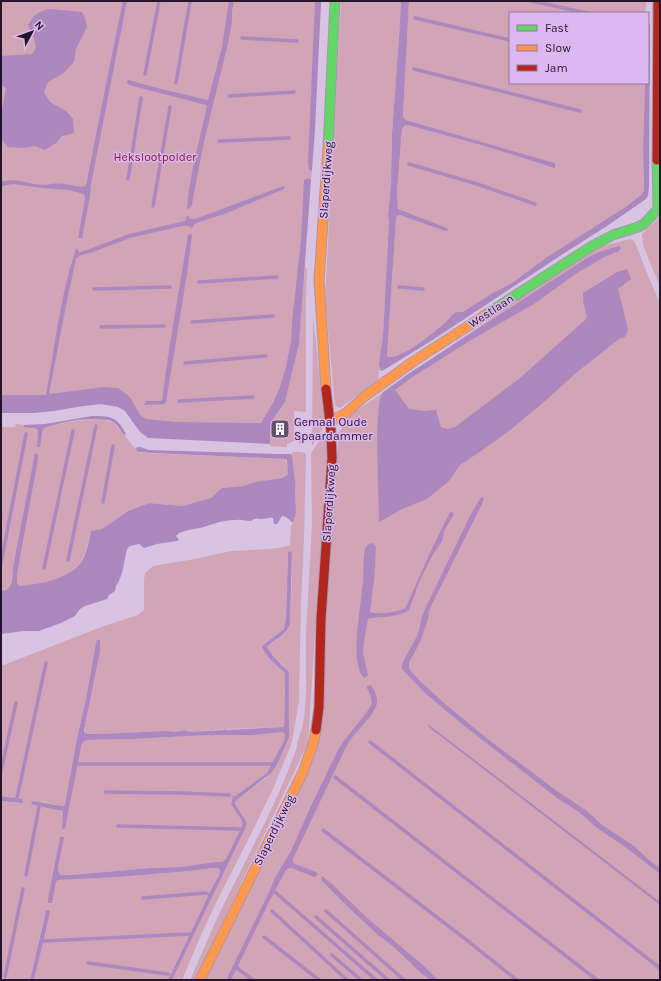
<svg xmlns="http://www.w3.org/2000/svg" width="661" height="981" font-family="Karla,sans-serif">
<rect width="100%" height="100%" fill="#d8c4e2"/>
<g fill="#d1a5b5">
<polygon points="1,1 318,1 310,171 312,171 311,180 309,179 303,293 305,268 307,269 306,297 306,412 294,411 294,432 304,434 304,443 299,444 299,439 287,444 287,447 270,446 270,432 277,432 277,431 270,430 271,422 285,402 299,344 301,312 287,377 262,428 143,426 126,404 1,405"/>
<polygon points="341,1 401,1 399,37 392,133 391,183 388,216 389,221 383,335 378,380 340,408 335,406 325,297"/>
<path d="M409,1H646C647,6 645,9 645,13H510V83H645L643,148L644,190L642,194L627,206L547,257L512,283L491,294L466,310L462,312H456L451,316L446,322L425,339L409,350L396,356L390,357L387,356L396,219L397,216L400,215L447,231L398,209L397,192L402,129L405,125L411,126L488,147L551,167L555,163L406,120L403,117Z"/>
<polygon points="660,217 660,287 643,245 642,234"/>
<polygon points="630,239 634,241 636,245 649,278 660,303 660,980 205,980 307,774 339,433 349,416 592,249"/>
<polygon points="313,316 325,425 312,446"/>
<path d="M94,419H102L114,423L138,452L141,453L285,459C287,462 289,470 288,474C285,479 263,481 257,482C253,483 249,485 245,486C238,488 230,487 223,488L211,498L182,506L149,503L128,511L102,529L91,531L85,553L81,563L65,576L40,584L18,586L17,582V575L33,488L38,455L25,510L13,567L11,585L9,589L4,591H1V427H15L16,424L24,425V427L27,428L37,429L38,430L37,447L42,438L43,429C58,422 77,421 94,419Z"/>
<path d="M326,431L327,448L308,743L195,980H190C204,949 216,918 232,888C255,842 280,796 297,747V744L301,731L304,717L306,696V634L312,524L311,453Z"/>
<path d="M293,452C298,452 303,451 306,454L304,539L301,602L299,701L293,736L291,745L272,791L250,836L218,899L201,935L182,980H172L247,825L246,821L236,806L235,804L237,800L265,779L277,765L289,738V674C285,663 272,658 267,647C275,640 288,635 290,624L292,575V552L289,551L288,552L286,618L284,629L262,646L269,658L285,673V679L284,727L224,729L189,732L184,730C179,733 170,731 164,731L99,734H87L85,733V725L100,652L95,648L86,699L78,733L65,804L64,806H62L42,802L33,805L61,810L63,811L62,828L66,824L82,743L86,740L131,739L210,735L211,736L212,735H253L282,732L285,734L284,741L278,752L267,773L235,796H232L233,797L231,804L242,821V826L226,859L222,862H214L181,867L150,868L71,875H61L59,873L58,869L64,838L60,837L48,898V903H50L56,882L58,880L118,877L190,871L214,868H217L220,870C218,878 213,885 209,893H207L208,896L168,980H34L46,931L50,912H45L30,980H15L1,977V801L19,803L22,799L1,796V666L104,626L138,615L144,610V580L145,573L153,566L195,559L231,551L271,549L284,547L290,545L291,525L293,523L296,512L295,482L292,455Z"/>
</g>
<g fill="#ad88bf">
<path d="M123,1H127L91,184L90,196L82,238H78L85,199L84,194L69,190L42,188L14,184L6,185L1,187V182C17,177 29,185 45,185C51,184 57,183 64,184C71,185 79,188 86,186L110,64Z"/>
<polygon points="229,1 234,1 232,11 232,21 229,39 204,142 193,198 192,205 189,209 187,208 189,189 193,167 207,106 206,105 129,85 127,83 127,82 128,80 132,81 161,89 208,100 222,47"/>
<polygon points="315,1 321,1 321,3 315,130 312,170 312,171 309,170 308,162"/>
<polygon points="401,1 409,1 403,117 406,120 555,163 555,168 551,167 488,147 411,126 405,125 402,129 397,192 398,209 447,228 448,231 447,231 442,230 400,215 397,216 396,219 387,356 390,357 396,356 409,350 425,339 446,322 451,316 456,312 462,312 466,310 491,294 512,283 547,257 627,206 642,194 644,190 643,148 645,83 648,83 648,24 650,24 649,188 648,196 646,199 607,226 566,252 431,341 382,371 380,370 379,364 383,335 389,221 388,216 391,183 392,133 399,37"/>
<path d="M50,9L82,12L85,18L87,27L76,49L74,62L64,73L48,82L44,92L50,102L66,111L73,119L74,133L62,136L56,143L45,150L35,146L23,148L8,147L1,139V115L6,88L1,85V56L32,54L36,48L34,38L28,25C34,15 38,11 50,9Z"/>
<path d="M308,178L311,180L299,344L285,402L271,422L270,430L277,431V432H270V444L148,438L140,432L125,411L118,407L101,404L77,407L54,411L34,413H1V395H46C55,346 60,296 76,249H78V251L80,252L84,251L129,234L185,221L187,216H189V218L191,219H195L283,186L285,188L284,189L277,192L227,213L196,223L194,225L192,228L188,226H182L130,238L93,252L81,255L76,258L64,316L49,394L104,387L118,388L130,397L140,415L146,419L175,422L261,423L273,403L280,387L286,367L291,341L292,322L301,240L304,180Z"/>
<polygon points="191,234 192,235 187,274 166,402 164,404 144,405 146,401 161,401 162,400 168,356 188,235"/>
<polygon points="619,246 621,248 619,251 604,257 574,275 534,304 471,340 411,378 395,390 409,409 425,411 436,410 441,427 447,429 455,427 520,378 585,320 587,317 583,302 583,293 617,272 627,269 631,279 618,289 628,330 625,337 619,339 576,373 545,401 509,431 481,451 460,465 449,481 427,499 402,509 379,522 377,436 379,402 382,393 408,374 590,256 602,251"/>
<path d="M92,416C112,416 117,417 126,434L125,435L123,434C120,430 118,425 113,422C100,415 57,422 43,429L40,447H37L38,430C34,427 29,429 24,427V425L45,424Z"/>
<path d="M140,447L149,450L278,454H291L292,455L295,482L296,512L293,523C289,520 287,516 282,516L277,524H274L273,518C269,517 266,519 261,519C257,519 260,518 255,519C253,519 252,521 250,521C246,521 241,519 237,520C229,520 221,521 213,524C210,525 207,526 204,527C197,529 180,530 176,536L179,540L177,541L157,544L144,548L139,544L130,546L127,549L122,573L119,581L116,586L115,591L109,595L107,599L85,606L80,609L75,616L61,623L39,631H23L1,634V591C14,591 12,577 13,567L35,453L38,455V460L17,575V582L19,586C40,584 65,580 80,564C86,557 89,540 91,531L102,529L128,511L149,503L182,506L211,498L222,488L244,486L256,482L282,478L287,475L288,474L287,460L285,459L151,453L138,452L135,448Z"/>
<polygon points="481,497 484,498 482,504 432,604 429,611 428,619 421,640 416,650 409,662 409,667 410,670 421,682 444,703 489,740 557,791 587,811 602,825 634,846 650,861 660,868 660,874 628,849 597,828 579,812 557,798 467,728 426,694 402,669 402,665 403,662 418,634 422,617 425,609 470,516"/>
<path d="M450,512H452L454,514L444,531L442,541L432,556L420,580L409,610C400,617 381,617 370,618L368,619L364,641L363,653L368,675L365,678L363,677C349,659 362,603 363,580C364,572 363,556 365,549C366,546 369,544 371,543L374,544L376,547L374,580L370,612C380,615 394,612 404,609L406,607L428,557Z"/>
<path d="M289,551L292,552L290,624C287,635 275,639 267,647L273,656L289,672V738L287,742L277,765L271,773L237,800L235,803L236,806L246,821L247,825L172,980H168L170,975L168,974H171L208,896L206,893H209L219,875L220,870L217,868H214L190,871L118,877L58,880L56,882L52,903H48V898L60,837H64V838L58,869L59,873L61,875H71L150,868L181,867L214,862H222L226,859L242,826V821L231,804L233,797L229,795L235,796L267,773L278,752L284,741L285,734L282,732L253,735H213L211,736L210,735L131,739L86,740L82,743L65,829H62V828L63,811L33,805L31,803L33,801L62,806H64L65,804L78,733L86,699L95,648L97,640H100V652L84,730L85,733L87,734H99L164,731C170,731 179,733 184,730L189,732L223,730L225,729L226,730L284,727L285,690V673C277,665 265,657 262,646L284,629L286,618L288,555V552Z"/>
<path d="M371,685C374,690 378,697 377,703C376,712 360,728 354,735C350,740 348,744 345,749L293,859V862L295,864L316,872L318,874L316,876L314,877L292,868H289L286,870L267,906L237,968L231,980H226L270,890L275,878L291,851L311,806L337,752L343,742L366,713L372,704L371,697L367,688V686Z"/>
<polygon points="429,725 660,902 660,905 430,728 428,726"/>
<polygon points="1,796 22,799 23,801 23,803 1,801"/>
<polygon points="322,876 332,884 366,917 424,966 438,980 431,980 424,975 423,975 395,948 377,934 349,908 321,880"/>
<polygon points="46,910 49,910 50,912 46,931 34,980 30,980"/>
</g>
<g fill="none" stroke-linecap="round" stroke-linejoin="round">
<g stroke="#ad88bf" stroke-width="3.5">
<polyline points="532,1 587,13"/>
<polyline points="415,18 510,40"/>
<polyline points="242,38 297,41"/>
<polyline points="414,69 580,111"/>
<polyline points="145,74 159,1"/>
<polyline points="176,83 190,1"/>
<polyline points="229,96 294,92"/>
<polyline points="219,141 289,138"/>
<polyline points="409,164 477,184 535,204"/>
<polyline points="128,179 141,98"/>
<polyline points="153,206 170,107"/>
<polyline points="199,282 277,277"/>
<polyline points="399,287 423,289"/>
<polyline points="94,289 170,287"/>
<polyline points="192,322 273,316"/>
<polyline points="101,327 164,326"/>
<polyline points="185,363 266,356"/>
<polyline points="179,401 253,397"/>
<polyline points="103,502 113,446"/>
<polyline points="68,560 96,426"/>
<polyline points="1,563 26,434"/>
<polyline points="44,568 73,431"/>
<polyline points="370,742 660,968"/>
<polyline points="78,764 272,764"/>
<polyline points="1,771 16,703"/>
<polyline points="335,777 597,980"/>
<polyline points="105,792 181,793 229,795"/>
<polyline points="17,798 46,663"/>
<polyline points="118,826 240,829"/>
<polyline points="323,830 464,938 517,980"/>
<polyline points="26,875 39,807"/>
<polyline points="275,892 376,980"/>
<polyline points="143,898 206,893"/>
<polyline points="272,911 347,980"/>
<polyline points="326,911 404,980"/>
<polyline points="316,917 388,980"/>
<polyline points="264,937 319,980"/>
<polyline points="44,941 190,934"/>
<polyline points="332,955 361,980"/>
<polyline points="88,963 168,974"/>
<polyline points="237,968 253,980"/>
<polyline points="5,977 23,889"/>
</g>
<defs>
<g id="fast">
<polyline points="328,147 335,1"/>
<polyline points="485,315 592,246 613,235 638,227 644,224 658,209 657,160"/>
</g>
<g id="slow">
<polyline points="326,389 319,280 328,147"/>
<polyline points="330,422 346,413 365,396 414,361 485,315"/>
<polyline points="200,980 303,772 314,741 316,730"/>
</g>
<g id="jam">
<polyline points="657,160 658,1"/>
<polyline points="316,730 319,707 321,619 332,458 331,431 326,389"/>
</g>
</defs>
<use href="#fast" stroke="#a898af" stroke-width="11"/>
<use href="#slow" stroke="#a898af" stroke-width="11"/>
<use href="#jam" stroke="#a898af" stroke-width="11"/>
<use href="#fast" stroke="#63d668" stroke-width="9"/>
<use href="#slow" stroke="#ff974d" stroke-width="9"/>
<use href="#jam" stroke="#b3261e" stroke-width="9"/>
</g>
<defs>
<symbol id="building-square" viewBox="-11 -11 22 22"><rect x="-9" y="-9" width="18" height="18" rx="4" fill="#63536a" stroke="#ddb7ef"/><path d="M-4-6H4V6H1V3H-1V6H-4ZM-2.5-4.3h1.7v1.8h-1.7ZM.8-4.3h1.7v1.8H.8ZM-2.5-1h1.7V.8h-1.7ZM.8-1h1.7V.8H.8Z" fill="#fff"/></symbol>
</defs>
<g fill-rule="evenodd">
<use href="#building-square" x="269" y="418" width="22" height="22"/>
</g>
<g text-anchor="middle" dominant-baseline="central" stroke-width="3" stroke-linejoin="round" paint-order="stroke">
<g font-size="12" fill="#831d32" stroke="#ddb7ef">
<text x="155" y="157">Hekslootpolder</text>
</g>
<g font-size="12" fill="#24162a" stroke="#ddb7ef">
<text transform="translate(326 180) rotate(-86)">Slaperdijkweg</text>
<text transform="translate(491 311) rotate(-33)">Westlaan</text>
<text transform="translate(329 503) rotate(-86)">Slaperdijkweg</text>
<text transform="translate(274 830) rotate(-64)">Slaperdijkweg</text>
</g>
<g font-size="12" fill="#24162a" stroke="#ddb7ef" text-anchor="start">
<text x="294" y="422">Gemaal Oude<tspan x="294" dy="14">Spaardammer</tspan></text>
</g>
</g>
<rect width="661" height="981" fill="none" stroke="#24162a" stroke-width="4"/>
<rect x="509" y="12" width="140" height="72" fill="#ddb7ef" stroke="#9377a0"/>
<rect x="517" y="25" width="20" height="6" fill="#63d668" stroke="#9377a0"/>
<text x="545" y="32" font-size="12" fill="#24162a">Fast</text>
<rect x="517" y="45" width="20" height="6" fill="#ff974d" stroke="#9377a0"/>
<text x="545" y="52" font-size="12" fill="#24162a">Slow</text>
<rect x="517" y="65" width="20" height="6" fill="#b3261e" stroke="#9377a0"/>
<text x="545" y="72" font-size="12" fill="#24162a">Jam</text>
<g transform="translate(32 32) rotate(49)" stroke="#ddb7ef" stroke-width="3" paint-order="stroke">
<path d="M0-3L7 15L0 10L-7 15Z" fill="#24162a"/>
<text y="-6" font-size="11" font-weight="bold" text-anchor="middle" fill="#24162a">N</text>
</g>
</svg>
